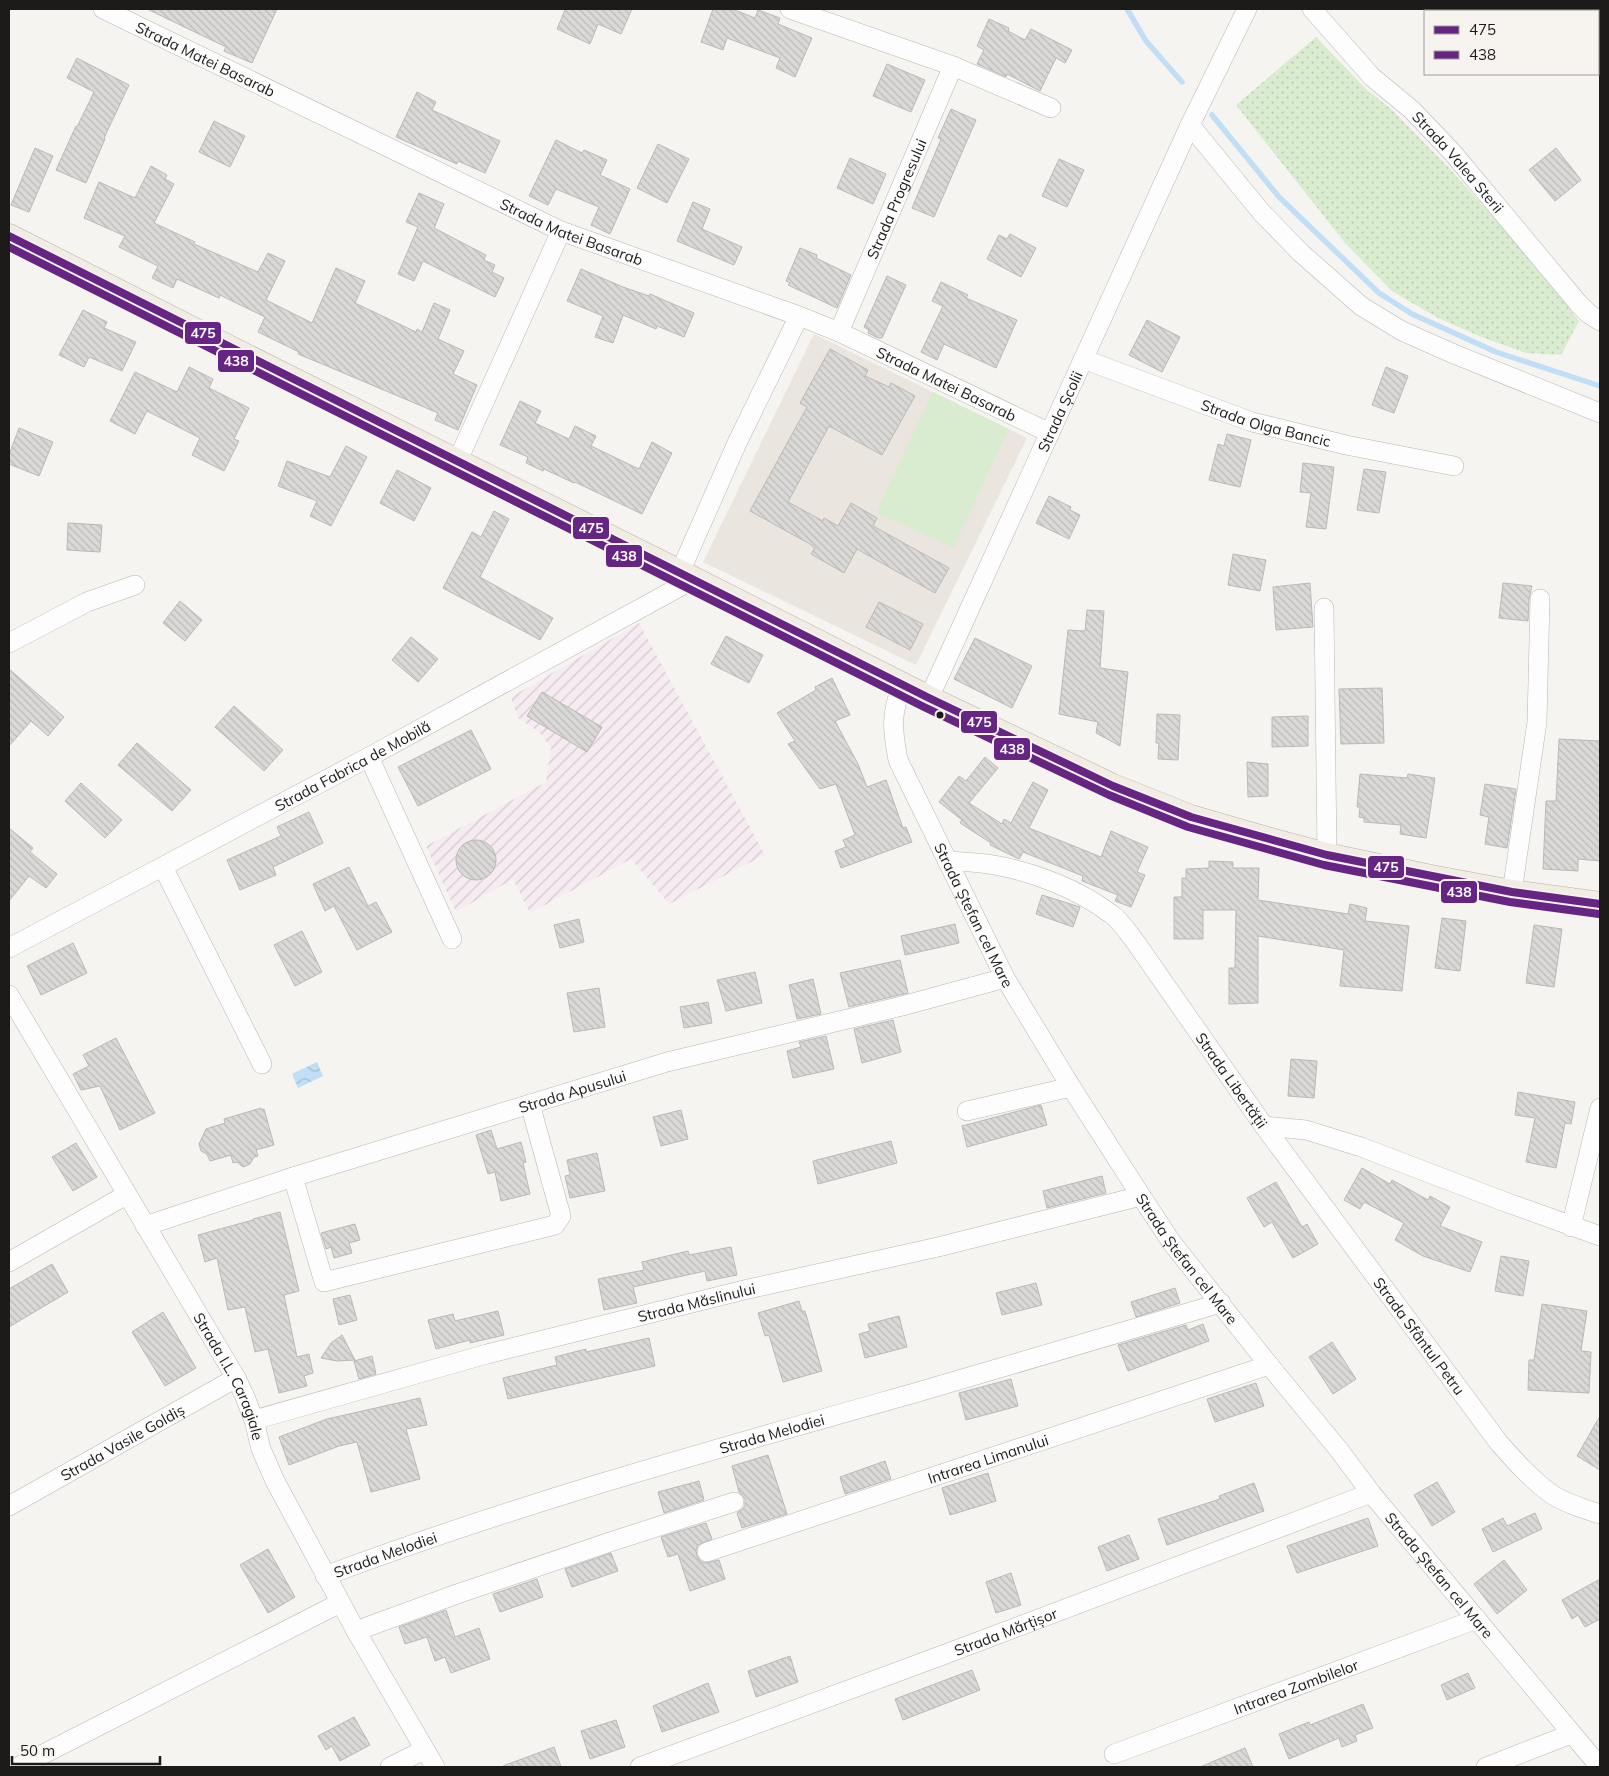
<svg xmlns="http://www.w3.org/2000/svg" width="1609" height="1776" font-family="Mulish,sans-serif">
<defs>
<pattern id="industrial-furrows" width="10" height="10" patternUnits="userSpaceOnUse" patternTransform="scale(1.25)"><rect width="10" height="10" fill="#f7ebf2"/><path d="M-1 1l2-2M0 10L10 0M9 11l2-2" fill="none" stroke="#d3c9cf"/></pattern>
<pattern id="park-dots" width="8" height="8" patternUnits="userSpaceOnUse" patternTransform="scale(1.25)"><rect width="8" height="8" fill="#daeccf"/><path d="M2 2h.1M6 6h.1" fill="none" stroke="#bacab1" stroke-width="1.8" stroke-linecap="round"/></pattern>
<pattern id="water-waves" width="16" height="10" patternUnits="userSpaceOnUse" patternTransform="scale(1.25)"><rect width="16" height="10" fill="#c0def6"/><path d="M0 5q4-4 8 0t8 0" fill="none" stroke="#a4bed2"/></pattern>
<pattern id="building-back-hatch" width="6" height="6" patternUnits="userSpaceOnUse" patternTransform="scale(1.25)"><rect width="6" height="6" fill="#dad9d7"/><path d="M-1 5l2 2M0 0l6 6M5-1l2 2" fill="none" stroke="#babab8"/></pattern>
</defs>
<rect width="100%" height="100%" fill="#f6f4f1"/>
<polygon fill="#eae5df" points="814,334 1027,438 916,665 703,562"/>
<polygon fill="url(#industrial-furrows)" points="639,623 765,855 669,904 631,859 530,913 513,879 456,912 426,846 546,782 551,748 539,732 518,718 511,697"/>
<polygon fill="#daeccf" points="933,392 1009,429 953,548 876,512"/>
<polygon fill="url(#park-dots)" points="1316,37 1366,89 1391,109 1449,168 1521,248 1579,321 1561,355 1526,353 1484,338 1438,318 1392,291 1345,243 1236,105"/>
<polygon fill="url(#water-waves)" points="317,1062 323,1076 298,1088 292,1074"/>
<g fill="none" stroke-linecap="round" stroke-linejoin="round">
<g stroke="#c0def6" stroke-width="5.5">
<polyline points="1127,9 1146,41 1182,82"/>
<polyline points="1212,115 1279,197 1379,293 1412,314 1496,352 1600,386"/>
</g>
</g>
<g fill="url(#building-back-hatch)" stroke="#bbb9b7">
<polygon points="147,9 277,9 252,63 224,51 226,47"/>
<polygon points="562,9 632,9 621,34 598,24 590,44 557,29 565,10"/>
<polygon points="713,9 732,9 755,18 758,10 780,18 778,24 812,38 795,77 776,68 780,58 727,38 723,50 701,42"/>
<polygon points="989,19 1009,28 1008,31 1025,40 1031,29 1072,50 1065,63 1056,58 1040,91 1007,74 1006,77 977,64 984,50 977,46"/>
<polygon points="77,58 129,85 104,138 105,139 86,183 56,170 76,126 77,127 94,92 67,78"/>
<polygon points="887,64 925,80 911,112 873,96"/>
<polygon points="417,92 436,102 432,110 500,141 485,173 458,161 457,164 396,137"/>
<polygon points="951,109 976,120 934,217 912,208 941,139 938,138"/>
<polygon points="214,121 245,136 230,167 199,152"/>
<polygon points="556,140 582,153 584,150 607,160 600,175 630,189 610,234 591,225 599,207 556,189 548,205 529,196"/>
<polygon points="658,144 689,159 667,203 637,188"/>
<polygon points="35,148 53,156 29,212 11,205"/>
<polygon points="1556,148 1581,180 1555,201 1529,170"/>
<polygon points="850,158 886,174 873,204 837,188"/>
<polygon points="1059,159 1084,170 1067,207 1042,196"/>
<polygon points="151,166 167,175 165,179 174,184 154,223 195,242 194,244 258,272 268,253 285,261 266,300 312,323 336,268 365,281 355,303 416,332 417,329 422,332 434,303 450,310 438,339 464,351 453,374 477,385 458,430 435,420 438,413 327,366 298,354 299,352 258,332 265,317 220,295 219,298 177,279 173,288 152,278 158,266 119,247 125,236 84,218 99,182 135,198"/>
<polygon points="419,193 444,204 434,228 486,255 484,260 495,265 492,272 504,278 495,297 423,261 414,281 398,274 418,227 406,222"/>
<polygon points="693,202 710,209 702,229 742,247 734,265 677,241"/>
<polygon points="1010,234 1036,248 1021,277 987,259 999,235 1007,239"/>
<polygon points="800,248 817,255 816,258 851,275 837,308 788,285 790,283 786,281"/>
<polygon points="581,269 623,287 649,296 650,294 694,313 684,337 657,326 656,329 623,315 613,343 595,337 603,316 567,301"/>
<polygon points="887,276 906,285 882,338 878,338 868,333 869,330 864,327"/>
<polygon points="941,282 968,295 966,298 1017,320 996,368 944,344 937,360 921,352 943,306 932,301"/>
<polygon points="83,310 107,322 104,328 136,342 122,371 89,357 84,367 59,355"/>
<polygon points="1147,320 1180,337 1162,372 1129,355"/>
<polygon points="830,349 868,370 865,376 889,387 891,383 915,396 882,455 829,426 788,502 823,521 824,518 838,526 851,503 877,518 873,526 949,568 935,593 857,549 844,573 811,554 815,548 810,544 750,511 807,407 800,403"/>
<polygon points="189,367 213,379 209,388 249,408 234,439 239,441 224,471 192,455 200,438 147,411 135,434 110,421 135,372 177,392"/>
<polygon points="1386,367 1408,376 1394,413 1372,405"/>
<polygon points="520,401 541,411 535,423 569,439 575,426 596,436 591,446 639,469 652,442 672,453 642,514 575,482 574,483 544,469 543,471 526,463 528,457 500,445"/>
<polygon points="19,428 53,442 39,476 9,464 9,455"/>
<polygon points="1227,434 1251,440 1240,487 1209,480 1218,444 1224,446"/>
<polygon points="346,446 367,457 331,526 310,516 317,501 278,486 287,461 330,477"/>
<polygon points="1303,463 1334,467 1326,529 1306,527 1311,493 1300,492"/>
<polygon points="1364,469 1386,472 1379,513 1357,510"/>
<polygon points="397,470 431,488 414,521 380,503"/>
<polygon points="1049,496 1071,507 1070,510 1080,515 1069,539 1036,523"/>
<polygon points="494,511 509,519 480,577 553,618 540,640 443,588 472,532 481,537"/>
<polygon points="68,523 102,525 100,552 67,550"/>
<polygon points="1233,554 1266,560 1260,591 1228,585"/>
<polygon points="1310,583 1313,627 1276,630 1273,587"/>
<polygon points="1503,583 1532,586 1529,599 1528,621 1499,618"/>
<polygon points="180,601 202,620 185,641 163,623"/>
<polygon points="879,602 923,624 910,650 866,627"/>
<polygon points="1087,610 1104,611 1100,668 1128,672 1120,746 1096,733 1098,722 1059,714 1068,630 1085,631"/>
<polygon points="726,636 763,655 749,683 711,664"/>
<polygon points="411,637 438,659 418,682 392,660"/>
<polygon points="975,638 1032,666 1012,708 954,679"/>
<polygon points="9,669 64,717 48,736 31,721 9,746"/>
<polygon points="832,678 850,715 835,721 858,764 867,787 886,780 903,828 906,827 912,842 841,868 835,851 846,847 843,840 855,835 836,784 820,789 788,744 795,741 777,713 816,690 815,687"/>
<polygon points="1382,688 1384,743 1341,744 1339,689"/>
<polygon points="542,692 602,727 587,752 527,716"/>
<polygon points="234,706 283,750 264,771 215,727"/>
<polygon points="1157,714 1180,715 1178,760 1158,759 1159,743 1156,743"/>
<polygon points="1308,716 1308,746 1272,747 1272,717"/>
<polygon points="471,730 491,769 418,806 398,767"/>
<polygon points="1559,739 1600,741 1600,861 1578,859 1578,871 1543,869 1546,801 1556,801"/>
<polygon points="137,743 191,790 172,811 118,765"/>
<polygon points="985,757 998,768 969,803 1002,824 1004,819 1011,823 1033,782 1048,790 1029,828 1101,857 1111,831 1148,847 1137,872 1145,875 1131,907 1115,901 1118,895 1082,881 1083,876 1023,852 1019,859 990,845 991,843 960,823 962,820 939,802 959,776 966,781"/>
<polygon points="1247,762 1268,764 1268,796 1248,797"/>
<polygon points="1360,774 1407,778 1408,774 1435,778 1426,838 1400,834 1401,825 1364,822 1364,818 1359,817 1360,807 1357,807"/>
<polygon points="81,783 122,820 105,838 65,801"/>
<polygon points="1485,784 1516,789 1507,848 1485,844 1489,817 1480,815"/>
<polygon points="309,812 323,843 273,867 276,875 240,890 227,860 281,836 277,827"/>
<polygon points="9,828 33,848 30,852 57,874 46,888 29,876 9,901"/>
<circle cx="476" cy="860" r="20"/>
<polygon points="1209,861 1233,862 1233,868 1259,868 1258,900 1348,914 1350,904 1367,908 1365,921 1409,926 1402,991 1340,986 1344,950 1258,936 1258,1003 1229,1004 1229,968 1235,968 1236,910 1203,910 1203,939 1174,939 1174,897 1182,897 1182,878 1186,878 1186,869 1209,868"/>
<polygon points="349,867 368,906 376,902 392,932 357,950 334,906 325,911 313,884"/>
<polygon points="1042,895 1080,907 1073,927 1036,914"/>
<polygon points="1442,918 1466,921 1460,971 1435,968"/>
<polygon points="579,919 584,942 560,948 554,925"/>
<polygon points="955,924 959,943 905,955 901,936"/>
<polygon points="1534,925 1562,929 1554,987 1526,983"/>
<polygon points="302,931 322,972 295,986 274,945"/>
<polygon points="73,943 87,973 41,995 27,966"/>
<polygon points="900,960 908,993 849,1007 840,973"/>
<polygon points="755,972 762,1003 726,1011 717,980"/>
<polygon points="813,979 821,1014 797,1019 789,985"/>
<polygon points="599,988 605,1027 574,1032 567,993"/>
<polygon points="708,1002 712,1023 684,1028 680,1007"/>
<polygon points="893,1020 901,1052 862,1063 854,1029"/>
<polygon points="826,1036 834,1069 793,1078 787,1051 801,1047 799,1042"/>
<polygon points="116,1038 155,1113 120,1130 100,1086 81,1090 73,1074 89,1066 83,1055"/>
<polygon points="1291,1059 1317,1061 1314,1098 1288,1096"/>
<polygon points="1518,1092 1575,1102 1571,1124 1565,1123 1556,1168 1526,1162 1535,1118 1515,1115"/>
<polygon points="1041,1105 1047,1125 967,1147 962,1126"/>
<polygon points="261,1108 261,1110 264,1109 274,1145 256,1150 258,1156 254,1157 250,1164 243,1167 237,1162 233,1163 231,1155 210,1161 207,1154 201,1151 199,1144 206,1129 225,1123 224,1119"/>
<polygon points="681,1110 688,1139 661,1146 653,1117"/>
<polygon points="491,1130 497,1149 521,1142 526,1162 523,1163 530,1194 501,1201 495,1172 488,1174 476,1135"/>
<polygon points="891,1141 897,1163 818,1184 813,1161"/>
<polygon points="76,1143 97,1177 73,1191 52,1157"/>
<polygon points="597,1153 605,1191 570,1198 565,1176 570,1175 567,1160"/>
<polygon points="1362,1168 1390,1184 1392,1180 1428,1200 1430,1196 1450,1207 1440,1226 1482,1242 1470,1272 1423,1256 1395,1240 1404,1223 1364,1202 1360,1209 1344,1200"/>
<polygon points="1102,1176 1106,1193 1047,1208 1043,1191"/>
<polygon points="1276,1182 1302,1227 1307,1224 1318,1244 1293,1258 1272,1222 1264,1227 1247,1198"/>
<polygon points="280,1212 299,1291 284,1295 297,1357 309,1354 313,1373 304,1376 307,1386 279,1393 268,1349 255,1352 245,1307 228,1310 217,1258 205,1262 198,1235 253,1220 253,1219"/>
<polygon points="355,1224 360,1240 349,1243 352,1253 334,1258 331,1247 326,1249 321,1233"/>
<polygon points="731,1247 737,1275 707,1281 705,1271 633,1287 637,1303 604,1310 598,1279 644,1270 642,1262 688,1251 689,1255"/>
<polygon points="1501,1256 1529,1261 1523,1296 1495,1291"/>
<polygon points="52,1264 68,1292 9,1327 9,1289"/>
<polygon points="1036,1283 1042,1305 1002,1315 996,1293"/>
<polygon points="1175,1288 1180,1303 1136,1317 1131,1302"/>
<polygon points="350,1295 357,1320 339,1325 333,1299"/>
<polygon points="799,1301 802,1311 805,1311 822,1371 783,1382 769,1335 765,1336 758,1313"/>
<polygon points="1542,1304 1587,1311 1581,1351 1591,1352 1589,1393 1528,1390 1529,1360 1534,1360"/>
<polygon points="498,1311 504,1335 470,1343 470,1340 436,1349 428,1320 453,1314 455,1321"/>
<polygon points="163,1312 196,1368 165,1386 132,1332"/>
<polygon points="899,1316 907,1347 865,1358 859,1334 870,1331 868,1324"/>
<polygon points="1203,1324 1209,1341 1128,1371 1118,1345 1186,1325 1188,1330"/>
<polygon points="342,1335 355,1360 337,1361 321,1358 331,1343"/>
<polygon points="649,1338 655,1366 508,1399 503,1378 557,1365 555,1357 586,1349 586,1352"/>
<polygon points="1332,1342 1356,1379 1333,1394 1309,1357"/>
<polygon points="372,1356 376,1374 359,1379 354,1361"/>
<polygon points="1011,1379 1018,1406 966,1420 959,1393"/>
<polygon points="1256,1383 1264,1406 1215,1422 1207,1399"/>
<polygon points="420,1398 427,1425 406,1429 420,1479 371,1492 357,1442 339,1446 289,1465 279,1437 327,1419"/>
<polygon points="1600,1416 1600,1470 1577,1456"/>
<polygon points="768,1455 787,1514 742,1528 737,1513 743,1509 745,1505 745,1499 739,1492 732,1466"/>
<polygon points="885,1461 891,1479 845,1494 840,1477"/>
<polygon points="988,1473 996,1501 950,1515 942,1488"/>
<polygon points="699,1481 704,1500 664,1513 658,1492"/>
<polygon points="1437,1482 1455,1512 1432,1526 1414,1495"/>
<polygon points="1254,1483 1264,1511 1167,1545 1158,1519 1220,1499 1219,1496"/>
<polygon points="1535,1513 1542,1529 1493,1552 1482,1529 1503,1518 1507,1526"/>
<polygon points="1368,1518 1378,1546 1297,1573 1287,1546"/>
<polygon points="706,1523 712,1539 698,1545 696,1550 697,1556 700,1561 705,1563 719,1560 725,1579 690,1591 678,1554 668,1557 661,1537"/>
<polygon points="1129,1535 1139,1559 1107,1571 1098,1547"/>
<polygon points="268,1549 295,1597 268,1613 240,1565"/>
<polygon points="611,1553 618,1571 572,1587 565,1569"/>
<polygon points="1504,1560 1527,1590 1497,1614 1474,1584"/>
<polygon points="1011,1573 1021,1605 996,1613 986,1582"/>
<polygon points="537,1579 543,1597 500,1612 493,1594"/>
<polygon points="1600,1579 1600,1619 1585,1627 1578,1615 1572,1619 1562,1600"/>
<polygon points="446,1610 455,1637 479,1628 490,1659 451,1673 445,1657 435,1661 427,1637 405,1644 399,1627"/>
<polygon points="790,1656 798,1682 756,1697 748,1671"/>
<polygon points="972,1670 980,1690 903,1720 895,1699"/>
<polygon points="1468,1673 1475,1688 1447,1700 1441,1685"/>
<polygon points="708,1683 719,1712 662,1732 653,1706"/>
<polygon points="1363,1704 1373,1728 1355,1735 1357,1741 1342,1747 1339,1738 1289,1759 1279,1734 1309,1722 1310,1725"/>
<polygon points="354,1717 370,1745 340,1761 332,1746 326,1750 318,1736"/>
<polygon points="616,1720 625,1747 590,1759 581,1731"/>
<polygon points="554,1747 561,1767 504,1767 503,1766"/>
<polygon points="1245,1748 1253,1767 1200,1767"/>
</g>
<g fill="none" stroke-linecap="round" stroke-linejoin="round">
<defs>
<g id="minor">
<path id="s1" d="M103,9L561,231L799,316L839,332L1050,433"/>
<polyline points="790,9 953,66 1051,108"/>
<path id="s2" d="M1312,9L1372,77L1412,110L1452,152L1578,303L1589,314L1600,321"/>
<polyline points="1190,125 1262,213 1301,253 1361,306 1402,331 1454,354 1600,413"/>
<path id="s3" d="M839,332L953,66"/>
<path id="s4" d="M1083,359L1252,422L1346,445L1454,466"/>
<polyline points="458,460 561,231"/>
<polyline points="680,572 737,443 799,316"/>
<polyline points="1324,608 1327,855"/>
<polyline points="9,643 87,602 135,585"/>
<path id="s5" d="M902,684C891,715 892,728 898,760L1005,978L1071,1087L1141,1196L1172,1243L1269,1365L1339,1450L1371,1493L1600,1767"/>
<path id="s6" d="M929,698L1190,125L1247,9"/>
<polyline points="369,757 452,939"/>
<path id="s7" d="M947,861C963,862 979,862 994,865C1034,872 1078,889 1111,914C1120,920 1127,931 1134,940L1264,1126L1499,1443C1515,1461 1531,1479 1550,1493C1564,1503 1584,1509 1600,1514"/>
<polyline points="163,867 262,1064"/>
<polyline points="1512,892 1537,722 1540,599"/>
<path id="s8" d="M9,948L369,757L694,579"/>
<path id="s9" d="M9,995L236,1378L245,1397L254,1420L261,1449L275,1481L356,1631L435,1767"/>
<polyline points="967,1111 1071,1087"/>
<polyline points="1264,1126 1306,1130 1361,1147 1500,1200 1600,1236"/>
<polyline points="293,1177 324,1282 555,1225 561,1216 530,1104"/>
<path id="s10" d="M145,1226L293,1177L667,1062L902,1006L1005,978"/>
<polyline points="1571,1227 1600,1108"/>
<polyline points="9,1262 126,1195"/>
<path id="s11" d="M254,1420L487,1354L744,1290L938,1247L1141,1196"/>
<path id="s12" d="M9,1506L236,1378"/>
<path id="s13" d="M707,1552L1269,1365"/>
<path id="s14" d="M325,1576C519,1503 719,1448 918,1392C1019,1363 1120,1333 1221,1303"/>
<polyline points="356,1631 457,1594 613,1541 734,1502"/>
<path id="s15" d="M1114,1754L1477,1619"/>
<polyline points="18,1767 340,1603"/>
<polyline points="390,1767 424,1750"/>
<path id="s16" d="M640,1767L943,1655L1371,1493"/>
<polyline points="1486,1767 1571,1734"/>
</g>
<polyline id="major" points="9,236 276,371 680,572 929,698 1113,786 1191,817 1267,839 1327,855 1431,877 1512,892 1600,904"/>
</defs>
<use href="#minor" stroke="#b8b6b4" stroke-width="20"/>
<use href="#major" stroke="#b9b1a2" stroke-width="25"/>
<use href="#minor" stroke="#fefdfd" stroke-width="19"/>
<use href="#major" stroke="#f1ede5" stroke-width="24"/>
<defs>
<polyline id="bus-1" points="9,236 929,698 1113,786 1191,817 1327,855 1512,892 1600,904"/>
<polyline id="bus-2" points="9,247 924,707 1109,795 1188,827 1324,865 1510,902 1599,914"/>
</defs>
<use href="#bus-1" stroke="#f7f4f0" stroke-width="11"/>
<use href="#bus-2" stroke="#f7f4f0" stroke-width="11"/>
<use href="#bus-1" stroke="#662483" stroke-width="8"/>
<use href="#bus-2" stroke="#662483" stroke-width="8"/>
</g>
<circle fill="#1c1b19" stroke="#f7f4f0" stroke-width="2" cx="940" cy="715" r="4.5"/>
<g text-anchor="middle" dominant-baseline="central" stroke-width="4.5" stroke-linejoin="round" paint-order="stroke">
<g font-size="15" fill="#1c1b19" stroke="#f7f4f0">
<text stroke="none"><textPath href="#s1" startOffset="114">Strada Matei Basarab</textPath></text>
<text stroke="none"><textPath href="#s2" startOffset="212">Strada Valea Sterii</textPath></text>
<text stroke="none"><textPath href="#s3" startOffset="145">Strada Progresului</textPath></text>
<text stroke="none"><textPath href="#s1" startOffset="519">Strada Matei Basarab</textPath></text>
<text stroke="none"><textPath href="#s1" startOffset="924">Strada Matei Basarab</textPath></text>
<text stroke="none"><textPath href="#s6" startOffset="315">Strada Școlii</textPath></text>
<text stroke="none"><textPath href="#s4" startOffset="194">Strada Olga Bancic</textPath></text>
<text stroke="none"><textPath href="#s8" startOffset="389">Strada Fabrica de Mobilă</textPath></text>
<text stroke="none"><textPath href="#s5" startOffset="250">Strada Ștefan cel Mare</textPath></text>
<text stroke="none"><textPath href="#s7" startOffset="381">Strada Libertății</textPath></text>
<text stroke="none"><textPath href="#s10" startOffset="448">Strada Apusului</textPath></text>
<text stroke="none"><textPath href="#s5" startOffset="655">Strada Ștefan cel Mare</textPath></text>
<text stroke="none"><textPath href="#s11" startOffset="458">Strada Măslinului</textPath></text>
<text stroke="none"><textPath href="#s7" startOffset="698">Strada Sfântul Petru</textPath></text>
<text stroke="none"><textPath href="#s9" startOffset="441">Strada I.L. Caragiale</textPath></text>
<text stroke="none"><textPath href="#s14" startOffset="469">Strada Melodiei</textPath></text>
<text stroke="none"><textPath href="#s12" startOffset="130">Strada Vasile Goldiș</textPath></text>
<text stroke="none"><textPath href="#s13" startOffset="296">Intrarea Limanului</textPath></text>
<text stroke="none"><textPath href="#s14" startOffset="64">Strada Melodiei</textPath></text>
<text stroke="none"><textPath href="#s5" startOffset="1060">Strada Ștefan cel Mare</textPath></text>
<text stroke="none"><textPath href="#s16" startOffset="390">Strada Mărțișor</textPath></text>
<text stroke="none"><textPath href="#s15" startOffset="194">Intrarea Zambilelor</textPath></text>
</g>
</g>
<g stroke="#f7f4f0" stroke-width="2">
<rect x="184" y="321" width="38" height="24" rx="5" fill="#662483"/>
<rect x="217" y="349" width="38" height="24" rx="5" fill="#662483"/>
<rect x="572" y="516" width="38" height="24" rx="5" fill="#662483"/>
<rect x="605" y="544" width="38" height="24" rx="5" fill="#662483"/>
<rect x="960" y="710" width="38" height="24" rx="5" fill="#662483"/>
<rect x="993" y="737" width="38" height="24" rx="5" fill="#662483"/>
<rect x="1367" y="855" width="38" height="24" rx="5" fill="#662483"/>
<rect x="1440" y="880" width="38" height="24" rx="5" fill="#662483"/>
</g>
<g font-size="14" text-anchor="middle" font-weight="bold" fill="#fff">
<text x="203" y="338">475</text>
<text x="236" y="366">438</text>
<text x="591" y="533">475</text>
<text x="624" y="561">438</text>
<text x="979" y="727">475</text>
<text x="1012" y="754">438</text>
<text x="1386" y="872">475</text>
<text x="1459" y="897">438</text>
</g>
<rect width="1609" height="1776" fill="none" stroke="#1c1b19" stroke-width="20"/>
<rect x="1424" y="10" width="175" height="65" fill="#f7f4f0" stroke="#9f9d9a"/>
<rect x="1434" y="26" width="25" height="8" fill="#662483" stroke="#9f9d9a"/>
<text x="1469" y="35" font-size="15" fill="#1c1b19">475</text>
<rect x="1434" y="51" width="25" height="8" fill="#662483" stroke="#9f9d9a"/>
<text x="1469" y="60" font-size="15" fill="#1c1b19">438</text>
<path d="M12 1756v8h148v-8" fill="none" stroke="#1c1b19" stroke-width="2.5"/>
<text x="20" y="1756" font-size="15" fill="#1c1b19" stroke="#f7f4f0" stroke-width="4" paint-order="stroke">50 m</text>
</svg>
